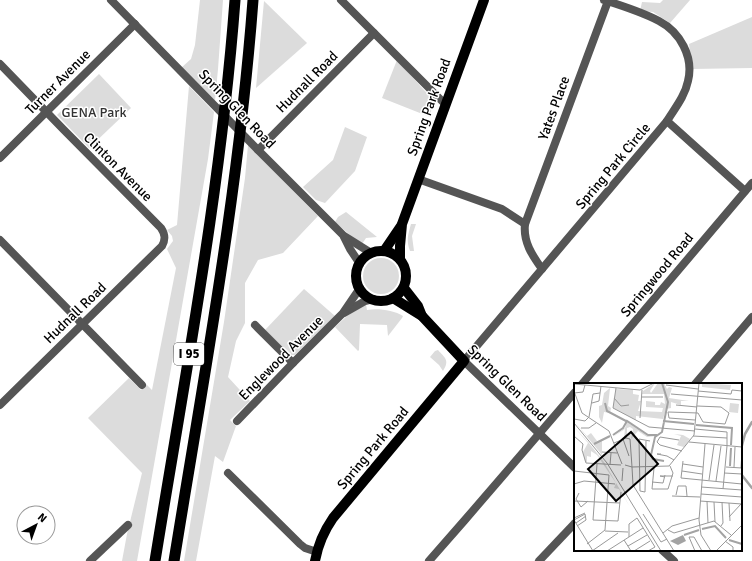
<svg xmlns="http://www.w3.org/2000/svg" width="752" height="561" font-family="Signika,sans-serif">
<rect width="100%" height="100%" fill="#fff"/>
<g fill="#dcdcdc">
<polygon points="200,0 223,0 218,69 215,101 181,68 191,59 195,45"/>
<polygon points="663,0 690,0 670,23 653,12 640,11 642,2 660,3"/>
<polygon points="264,1 307,43 256,88"/>
<polygon points="752,17 752,68 692,69 689,44"/>
<polygon points="397,60 433,100 430,117 382,98"/>
<polygon points="99,74 131,108 89,148 57,115"/>
<polygon points="189,86 214,112 208,159 137,561 122,561 127,534 142,473 88,418 129,378 141,390 147,385 152,390 176,268 167,249 173,241 172,236 167,230 177,225"/>
<polygon points="345,127 367,137 355,171 325,203 316,200 303,187 333,160"/>
<polygon points="248,145 318,216 283,253 258,260 245,283 245,323 236,341 228,377 250,401 230,420 236,426 223,462 215,456 196,561 184,561 224,322 245,178"/>
<polygon points="346,212 377,237 366,238 362,244 350,235 335,222 338,217"/>
<path d="M411,224H416L412,236L414,251H410C406,240 408,235 411,224Z"/>
<circle cx="381" cy="276" r="18"/>
<polygon points="304,289 335,316 295,355 290,355 265,330"/>
<path d="M366,304L367,310C377,308 394,310 403,316L402,318L388,336L387,325L360,324L359,350L358,351L335,327L347,316Z"/>
<path d="M438,350C445,358 450,360 443,371L439,365L430,357L435,351Z"/>
</g>
<g fill="none" stroke-linecap="round" stroke-linejoin="round">
<g stroke="#a3a3a3" stroke-width="2.5">
<polyline points="741,449 745,434 752,422"/>
<polyline points="741,474 752,488"/>
</g>
<g stroke="#555" stroke-width="8">
<polyline points="111,0 258,150 344,236 371,253"/>
<polyline points="341,0 445,104"/>
<path d="M0,64L63,129L161,228C165,234 166,239 162,246L0,405"/>
<polyline points="667,121 745,191"/>
<polyline points="258,150 374,33"/>
<polyline points="0,158 135,24"/>
<polyline points="418,179 502,209 525,224"/>
<polyline points="344,237 350,249 360,264"/>
<polyline points="0,240 142,385"/>
<path d="M542,269C532,255 523,242 525,224L608,1"/>
<polyline points="344,313 365,301 373,299"/>
<polyline points="255,325 293,363"/>
<polyline points="582,384 752,183"/>
<polyline points="695,384 752,317"/>
<polyline points="237,421 293,363 343,313 360,288"/>
<path d="M575,468L464,361L542,269L667,121C675,108 685,96 688,81C694,57 680,32 659,21C642,12 623,6 604,0"/>
<polyline points="228,473 300,544 305,548 317,552"/>
<polyline points="662,550 674,561"/>
<polyline points="90,561 128,525"/>
<polyline points="429,561 464,521 575,392"/>
<polyline points="539,561 575,523"/>
</g>
<g stroke="#000" stroke-width="10">
<polyline points="384,251 401,226"/>
<circle cx="381" cy="276" r="25"/>
<polyline points="400,259 400,246 402,224 484,0"/>
<polyline points="404,288 418,306 422,316"/>
<path d="M315,561C318,544 324,531 333,518L464,361L422,316L393,298"/>
</g>
<g stroke="#000" stroke-width="11">
<path d="M155,561C185,375 221,189 235,0"/>
<path d="M174,561C204,375 239,189 253,0"/>
</g>
</g>
<g text-anchor="middle" dominant-baseline="central" stroke-width="3" stroke-linejoin="round" paint-order="stroke">
<rect fill="#fff" stroke="#4c4c4c" stroke-width="1" x="174" y="343" width="30" height="22" rx="3"/>
<g font-size="13" font-weight="bold" fill="#000">
<text x="189" y="354">I 95</text>
</g>
<g font-size="14" fill="#000" stroke="#fff">
<text transform="translate(58 82) rotate(-45)">Turner Avenue</text>
<text transform="translate(307 82) rotate(-45)">Hudnall Road</text>
<text transform="translate(429 107) rotate(-70)">Spring Park Road</text>
<text transform="translate(554 108) rotate(-70)">Yates Place</text>
<text transform="translate(237 109) rotate(46)">Spring Glen Road</text>
<text transform="translate(613 166) rotate(-50)">Spring Park Circle</text>
<text transform="translate(118 167) rotate(45)">Clinton Avenue</text>
<text transform="translate(657 275) rotate(-50)">Springwood Road</text>
<text transform="translate(75 313) rotate(-44)">Hudnall Road</text>
<text transform="translate(281 358) rotate(-45)">Englewood Avenue</text>
<text transform="translate(507 383) rotate(44)">Spring Glen Road</text>
<text transform="translate(373 448) rotate(-50)">Spring Park Road</text>
</g>
<g font-size="14" fill="#333" stroke="#fff">
<text x="94" y="112">GENA Park</text>
</g>
</g>
<g transform="translate(574 383)">
<rect width="168" height="168" fill="#fff"/>
<path d="M81,0L76,8L77,10L84,0H90L93,6L95,4L98,5L95,15L115,18H107V22L97,19V25L92,26L89,36L62,33V37L39,25L42,6L59,7V11L65,12L64,18H67L64,28L88,29L89,25L72,24V18L81,19V22H86L87,19L91,21L90,11H68L69,8ZM128,0L157,2L156,7L128,4ZM36,5L34,23L37,25L36,30L30,29L28,40L25,34V23L28,22L30,10ZM156,20L165,21L164,30L155,29ZM0,38L13,53L17,50L23,58L20,61L24,59L38,54L28,58V72ZM53,39L74,53H83L73,54L64,48L57,56L59,46L56,44L53,45V55H50L51,46L39,54L51,45ZM0,44L15,60L30,79L56,124L45,106L40,105L42,100L23,72L17,68V74L13,73V79H11L9,69L14,60ZM100,51L109,52L116,56L110,64L106,63L103,62L107,53Z" fill="#dcdcdc"/>
<path d="M109,152L112,158L104,162L96,158Z" fill="#a3a3a3"/>
<path fill="none" stroke="#a3a3a3" stroke-width="2" d="M88,0L94,19L88,49L81,54L77,72L79,76L90,78M31,20L33,28L52,38M89,38L120,41M122,42L158,45L157,62M39,52L49,45L53,38L74,52H83M20,61L36,53M156,83L157,65M128,146L141,143L152,155M110,152L125,147M155,157L168,161"/>
<path fill="none" stroke="#999" stroke-width="1" d="M0,1L66,7L80,0M92,2L124,6M42,5L39,25L75,44L121,48M0,8L8,30L35,48L48,81M124,8L157,11M0,10L9,9L11,2M97,11L168,17M157,11L158,7L168,8M68,14H89M40,15L47,23L55,22M18,20L25,18L27,3M102,22L123,24M15,34L19,11L26,10M66,35L68,7M0,36L11,38L15,34M121,37L95,35L94,29L124,30L129,39L151,41L155,30L147,24L123,23M0,40L33,80L87,168M7,45H15L22,40M121,46L153,49V63M0,53L9,61L8,67M119,53L153,55M49,56L55,73M105,57L86,54L83,59L86,62L108,68M115,59L168,64M40,60L52,55L56,56L58,84L95,83L120,52L125,0M131,61L125,137L127,152L137,168M8,67L12,80L47,82M28,69L43,70M87,71H83L93,73L100,77M109,78L107,95L168,101M23,81L19,137L44,138L47,109M109,81L129,84M36,82L37,70M51,82L58,84L59,102L100,168M152,84L168,85M160,84L161,64M80,85L78,106H94M167,85L168,69M0,88L35,92L31,147L13,161M108,88L128,91M150,90L168,91M91,94L86,93H99M135,97L140,62M48,98L49,85M142,98L147,63M78,99L89,100L91,92M0,101L10,98L41,101M127,104L168,107M94,106L99,90L96,83M149,106L153,63M66,108L65,56L76,58M66,108L71,109L72,58M5,110L2,116L7,124L14,118M127,111L168,114M102,112L104,103H112L113,113M98,113L126,114M0,118L46,120M126,118L168,121M133,118L134,140M140,119L141,139M155,120L156,138M69,131L87,159L93,156M155,134L167,121M0,135L11,130M0,137L11,131L12,137L3,143M0,137L19,168M2,140L12,133M147,143L149,140L148,119M94,147L100,150L140,138L157,152M31,148L54,149M89,150L98,143L125,135M55,154V141L63,135L81,164L74,168M50,157L57,168M151,158L159,164V168M54,163L73,152M18,168L44,150M33,168L69,145M60,168L76,158M121,168L115,154H120L128,168M142,168L168,142"/>
<path fill="#000" fill-opacity="0.15" stroke="#000" stroke-width="2" d="M57,49L84,81L42,118L14,86Z"/>
<rect width="168" height="168" fill="none" stroke="#000" stroke-width="2"/>
</g>
<g transform="translate(36 525) rotate(41)"><circle r="19" fill="#ffffff" stroke="#999999"/>
<path d="M0-3L7 15L0 10L-7 15Z" fill="#000000"/>
<text y="-6" font-size="11" font-weight="bold" text-anchor="middle" fill="#000000">N</text>
</g>
</svg>
